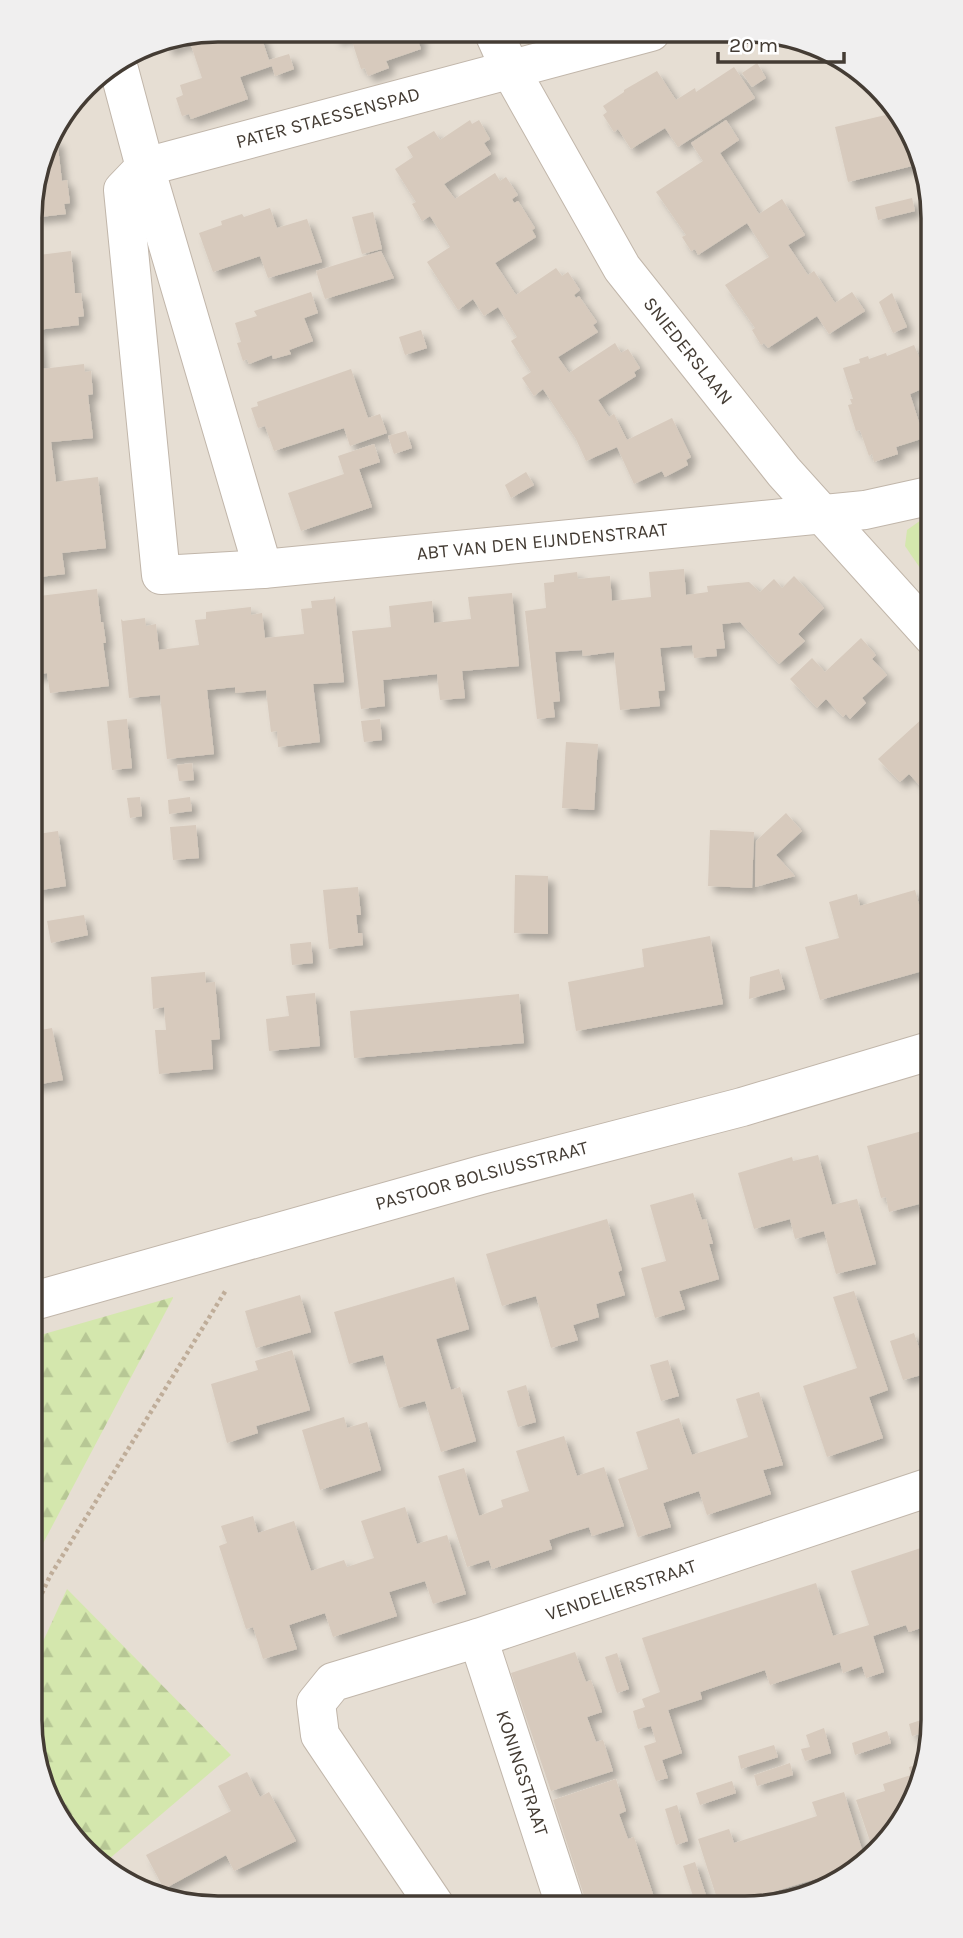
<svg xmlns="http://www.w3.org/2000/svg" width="963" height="1938" font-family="Karla,sans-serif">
<defs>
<pattern id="forest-firs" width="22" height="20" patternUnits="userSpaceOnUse" patternTransform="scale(1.75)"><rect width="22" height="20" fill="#d4e7ad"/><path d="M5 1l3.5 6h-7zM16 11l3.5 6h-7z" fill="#b7c795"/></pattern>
<filter id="shadow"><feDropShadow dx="6" dy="6" stdDeviation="3.5" flood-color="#0004"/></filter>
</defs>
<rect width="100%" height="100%" fill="#f2ede5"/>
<polygon fill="#e6ded3" points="218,30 781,33 869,77 923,158 933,218 933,1733 894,1835 805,1898 745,1908 193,1907 94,1862 40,1780 30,1720 31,194 49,134 94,77 146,44"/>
<polygon fill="#d4e7ad" points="933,515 933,587 905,546 907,530 924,518"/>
<g fill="url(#forest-firs)">
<polygon points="173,1297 173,1298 30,1568 30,1338"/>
<polygon points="67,1589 231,1755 102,1865 94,1862 40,1780 30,1720 30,1670"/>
</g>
<g fill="#d7cabd" filter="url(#shadow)">
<polygon points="218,30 259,30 269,60 289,54 294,69 275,76 272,66 240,77 248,99 191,119 189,114 182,116 176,98 183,95 180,85 202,78 190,42 168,50 164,40"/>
<polygon points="333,30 419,31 422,41 418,41 421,49 386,61 389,68 368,76 365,68 361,69 350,35 336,40"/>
<polygon points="757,63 766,78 752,87 742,73"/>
<polygon points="734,67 755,98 678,147 665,128 631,149 618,129 614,132 603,115 607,112 603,106 624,92 624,90 657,71 676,100 695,88 696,92"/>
<polygon points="894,113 923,158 924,163 848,182 835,127"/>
<polygon points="470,120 472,124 479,120 490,139 484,143 491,154 444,184 455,199 495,173 500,181 506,177 518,195 512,199 514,203 518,201 535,228 532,230 536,237 495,263 516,295 556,268 562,276 568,272 580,290 574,295 576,298 579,296 597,322 593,325 598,332 558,357 569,373 615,343 621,353 628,349 640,368 634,372 636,376 598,400 609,417 614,414 627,440 672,418 691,457 686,460 688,465 665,477 662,471 634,484 617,447 586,461 576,439 543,389 534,396 522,378 531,372 511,341 517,337 498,307 484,316 473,299 458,310 427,262 450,247 430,216 422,221 412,204 416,202 395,169 413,157 407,147 434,131 440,140"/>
<polygon points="726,120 739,140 720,153 759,214 782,199 805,235 788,245 808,275 814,271 835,303 852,292 865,311 829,334 817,316 768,348 764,343 761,345 752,330 755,328 725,285 769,257 747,223 698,255 695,249 691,251 682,237 686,235 656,192 703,161 691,143"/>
<polygon points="57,139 62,181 67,180 70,203 64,204 66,214 31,218 31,194 48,140"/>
<polygon points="912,198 915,211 878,220 875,207"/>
<polygon points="270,208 277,228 307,219 322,262 268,278 260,256 213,272 199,233 222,225 221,221 242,214 244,217"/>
<polygon points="373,212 382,249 362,254 352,217"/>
<polygon points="71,251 75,293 81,293 84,316 78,317 79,325 37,330 40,350 42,369 84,364 85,372 91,371 93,394 88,395 93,438 51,442 56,482 98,477 106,548 62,553 65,574 31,578 31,556 36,555 31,523 31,256"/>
<polygon points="381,251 394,278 325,299 316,271"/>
<polygon points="311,292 318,313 304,318 313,341 289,350 291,354 273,359 272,355 249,364 247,359 243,361 237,343 241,342 235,323 257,316 254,311"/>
<polygon points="892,293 907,327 893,333 879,302"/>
<polygon points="421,330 427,348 405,355 399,337"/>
<polygon points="914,345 931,385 910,394 924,438 896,447 898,454 874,462 872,454 869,456 860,430 856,431 848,405 852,404 850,399 853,399 843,368 860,363 859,359 868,356 869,359 886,353 887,356"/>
<polygon points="351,369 368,418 380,414 387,433 350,446 344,428 274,451 265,426 258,428 251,408 258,406 257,402"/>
<polygon points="406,431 412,448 394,454 388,436"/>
<polygon points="374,444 380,462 359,469 372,507 301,531 288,493 344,474 338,456"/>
<polygon points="526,472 534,485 511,498 505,485"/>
<polygon points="684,569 686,595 708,592 707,586 749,582 760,592 774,579 782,588 794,576 824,608 798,634 805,641 779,664 740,622 722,624 725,648 716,649 717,656 694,658 692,645 660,648 665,690 658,691 660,706 620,710 614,652 583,656 582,650 555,652 560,701 553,702 555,717 537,719 525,611 546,608 544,583 554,582 554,575 577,572 578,579 610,576 612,601 632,599 651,597 649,572"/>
<polygon points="97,589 101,622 103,622 106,643 103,643 109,686 50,693 47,673 31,675 31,597"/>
<polygon points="512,593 519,666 462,671 465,698 440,700 437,674 383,680 385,706 361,709 352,631 391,627 389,606 432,601 434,623 471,619 468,597"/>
<polygon points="335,596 344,682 313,684 320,742 278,747 277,731 271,732 266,690 235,693 235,687 216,689 207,690 214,754 167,759 160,695 129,698 121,619 123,621 145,618 146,626 156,624 159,650 199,645 195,620 206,619 206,612 251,607 251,615 262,613 265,638 304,634 301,609 312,608 311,601 333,599"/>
<polygon points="861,638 876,655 872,659 887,675 862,698 866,703 850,719 846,714 843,717 826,699 817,708 790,679 812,658 825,672"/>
<polygon points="924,717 933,726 933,799 909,774 900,782 878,759"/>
<polygon points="127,719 132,768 112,770 107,721"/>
<polygon points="380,719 382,740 364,742 361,721"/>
<polygon points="566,742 598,744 594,810 562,808"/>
<polygon points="192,763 194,780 179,781 177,765"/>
<polygon points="140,797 142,816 130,818 127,798"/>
<polygon points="190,797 192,811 169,814 168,800"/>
<polygon points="786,813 802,831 776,855 795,876 755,887 756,841"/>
<polygon points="196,825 199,858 173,860 170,827"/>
<polygon points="710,830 754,832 752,888 708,886"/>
<polygon points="58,831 66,886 35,891 31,859 31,835"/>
<polygon points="515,875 548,876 548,934 514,933"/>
<polygon points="358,887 361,915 356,915 358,933 362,933 363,945 329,949 323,890"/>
<polygon points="915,890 922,915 926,913 933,939 933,968 820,1000 805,947 839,938 829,902 857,894 860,906"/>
<polygon points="84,915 88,935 51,943 47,921"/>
<polygon points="710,936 723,1004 576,1031 568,982 644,967 642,949"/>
<polygon points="311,942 313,963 292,965 290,944"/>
<polygon points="779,969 785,989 749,999 750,977"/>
<polygon points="205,972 206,983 215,982 220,1039 211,1040 213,1069 159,1074 155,1030 166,1030 164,1007 153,1009 151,977"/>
<polygon points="315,993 320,1046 269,1051 266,1019 289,1016 286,996"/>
<polygon points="519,994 524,1043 354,1058 350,1011"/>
<polygon points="52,1028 63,1080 30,1086 30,1032"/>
<polygon points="933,1128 933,1245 932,1245 919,1204 889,1212 886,1197 881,1198 867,1146"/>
<polygon points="818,1155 832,1205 857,1199 876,1264 836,1274 824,1231 795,1239 790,1219 754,1229 738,1173 792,1157 793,1161"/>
<polygon points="693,1193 702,1220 706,1219 713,1244 709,1244 719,1279 679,1291 685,1309 655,1318 641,1268 666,1261 650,1205"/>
<polygon points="607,1219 622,1270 618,1272 625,1295 596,1304 599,1317 573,1325 578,1340 551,1348 536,1296 502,1306 486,1254"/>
<polygon points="454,1277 469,1329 436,1339 451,1390 460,1387 476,1441 441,1452 425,1401 399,1408 383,1355 349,1364 334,1312"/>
<polygon points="854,1291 888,1390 869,1397 883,1438 827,1457 803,1386 857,1368 833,1297"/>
<polygon points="300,1295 311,1332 256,1348 245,1311"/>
<polygon points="914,1333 922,1357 933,1353 933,1395 925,1374 903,1380 890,1341"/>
<polygon points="292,1350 310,1410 256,1426 258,1433 227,1443 211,1384 258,1370 255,1361"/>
<polygon points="668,1360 679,1396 661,1401 650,1365"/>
<polygon points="526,1385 536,1422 518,1427 507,1391"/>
<polygon points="759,1392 783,1465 763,1470 771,1494 707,1515 699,1491 663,1503 671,1527 638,1537 618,1479 648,1469 636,1432 679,1418 692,1455 748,1437 736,1399"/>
<polygon points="344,1417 347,1428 367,1422 381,1470 320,1490 302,1430"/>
<polygon points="564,1436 577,1476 604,1467 624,1526 592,1536 589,1527 569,1533 549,1540 552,1549 492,1569 489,1560 467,1567 438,1476 464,1468 479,1516 503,1507 501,1500 529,1491 516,1451"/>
<polygon points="405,1507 417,1544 447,1535 466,1594 433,1604 425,1581 389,1592 397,1616 333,1637 325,1613 289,1625 297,1649 263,1659 253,1627 246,1629 219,1546 227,1543 221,1526 253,1516 258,1533 294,1521 311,1571 344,1560 347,1567 374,1558 361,1521"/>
<polygon points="933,1544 933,1624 909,1632 906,1625 873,1636 884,1672 866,1678 862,1666 843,1673 840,1662 770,1685 765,1670 700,1692 702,1699 668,1710 682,1753 662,1760 668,1778 656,1781 644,1746 656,1742 654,1735 651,1726 638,1729 633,1711 645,1707 642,1699 660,1692 642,1638 816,1583 833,1636 869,1625 851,1571"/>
<polygon points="575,1652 586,1682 591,1680 602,1712 587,1717 596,1742 603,1740 613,1771 551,1791 511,1673"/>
<polygon points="617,1653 629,1689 617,1693 605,1657"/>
<polygon points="933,1716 933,1730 912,1736 909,1724"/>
<polygon points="824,1728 831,1753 805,1761 801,1749 810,1747 806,1735"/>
<polygon points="887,1731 891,1743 855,1755 852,1743"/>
<polygon points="774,1745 778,1757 741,1769 738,1756"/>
<polygon points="790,1763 793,1775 757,1786 754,1775"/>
<polygon points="922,1763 894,1835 873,1850 856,1800 885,1791 883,1784 911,1775 909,1767"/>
<polygon points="247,1772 260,1797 269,1792 296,1841 234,1871 226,1855 164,1889 146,1855 231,1811 218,1786"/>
<polygon points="616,1779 626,1811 619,1814 628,1839 634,1837 654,1897 648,1899 651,1908 588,1908 553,1800"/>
<polygon points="732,1781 736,1793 700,1805 696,1793"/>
<polygon points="844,1792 864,1856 838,1872 720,1908 698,1839 729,1829 734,1843 790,1825 817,1816 812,1802"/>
<polygon points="677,1805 688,1841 676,1845 665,1809"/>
<polygon points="695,1862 707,1898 695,1902 683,1866"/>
</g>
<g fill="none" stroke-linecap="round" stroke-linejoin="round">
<defs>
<g id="minor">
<path id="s1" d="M493,31L511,71L622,268L784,472L933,637"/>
<path id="s2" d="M651,32L145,167L123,190L161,575L263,569L865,510L933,495"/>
<polyline points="117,62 145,167 263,569"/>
<path id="s3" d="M30,1302L481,1175L742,1107L933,1050"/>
<path id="s4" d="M478,1638L566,1908"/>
<path id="s5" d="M436,1907L320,1735L316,1703L333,1682L478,1638L933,1486"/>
</g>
</defs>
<use href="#minor" stroke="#c1b6aa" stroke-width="40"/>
<polyline stroke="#bfad99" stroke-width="4.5" stroke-dasharray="3.5 3.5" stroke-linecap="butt" points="30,1619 50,1576 226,1290"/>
<use href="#minor" stroke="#fff" stroke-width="38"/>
</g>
<g text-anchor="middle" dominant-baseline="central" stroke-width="7" stroke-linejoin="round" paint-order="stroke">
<g font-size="19" fill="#443c34" stroke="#fff">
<text transform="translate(328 118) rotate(-15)">PATER STAESSENSPAD</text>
<text stroke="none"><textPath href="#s1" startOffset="376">SNIEDERSLAAN</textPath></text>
<text stroke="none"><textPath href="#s2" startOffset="1325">ABT VAN DEN EIJNDENSTRAAT</textPath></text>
<text stroke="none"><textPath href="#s3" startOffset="469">PASTOOR BOLSIUSSTRAAT</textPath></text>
<text stroke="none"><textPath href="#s5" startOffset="569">VENDELIERSTRAAT</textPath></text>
<text stroke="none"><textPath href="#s4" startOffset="142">KONINGSTRAAT</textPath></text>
</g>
</g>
<path d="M0 0H963V1938H0ZM218 42H745A176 176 0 0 1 921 218V1720A176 176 0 0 1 745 1896H218A176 176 0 0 1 42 1720V218A176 176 0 0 1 218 42Z" fill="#f0efef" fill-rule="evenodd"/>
<path fill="none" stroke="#443c34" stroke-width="3.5" d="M218 42H745A176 176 0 0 1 921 218V1720A176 176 0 0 1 745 1896H218A176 176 0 0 1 42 1720V218A176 176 0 0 1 218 42Z"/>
<path d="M718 52v10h126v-10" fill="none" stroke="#443c34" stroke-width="3.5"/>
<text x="729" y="52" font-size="21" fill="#443c34" stroke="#ffffff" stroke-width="5" paint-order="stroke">20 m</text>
</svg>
